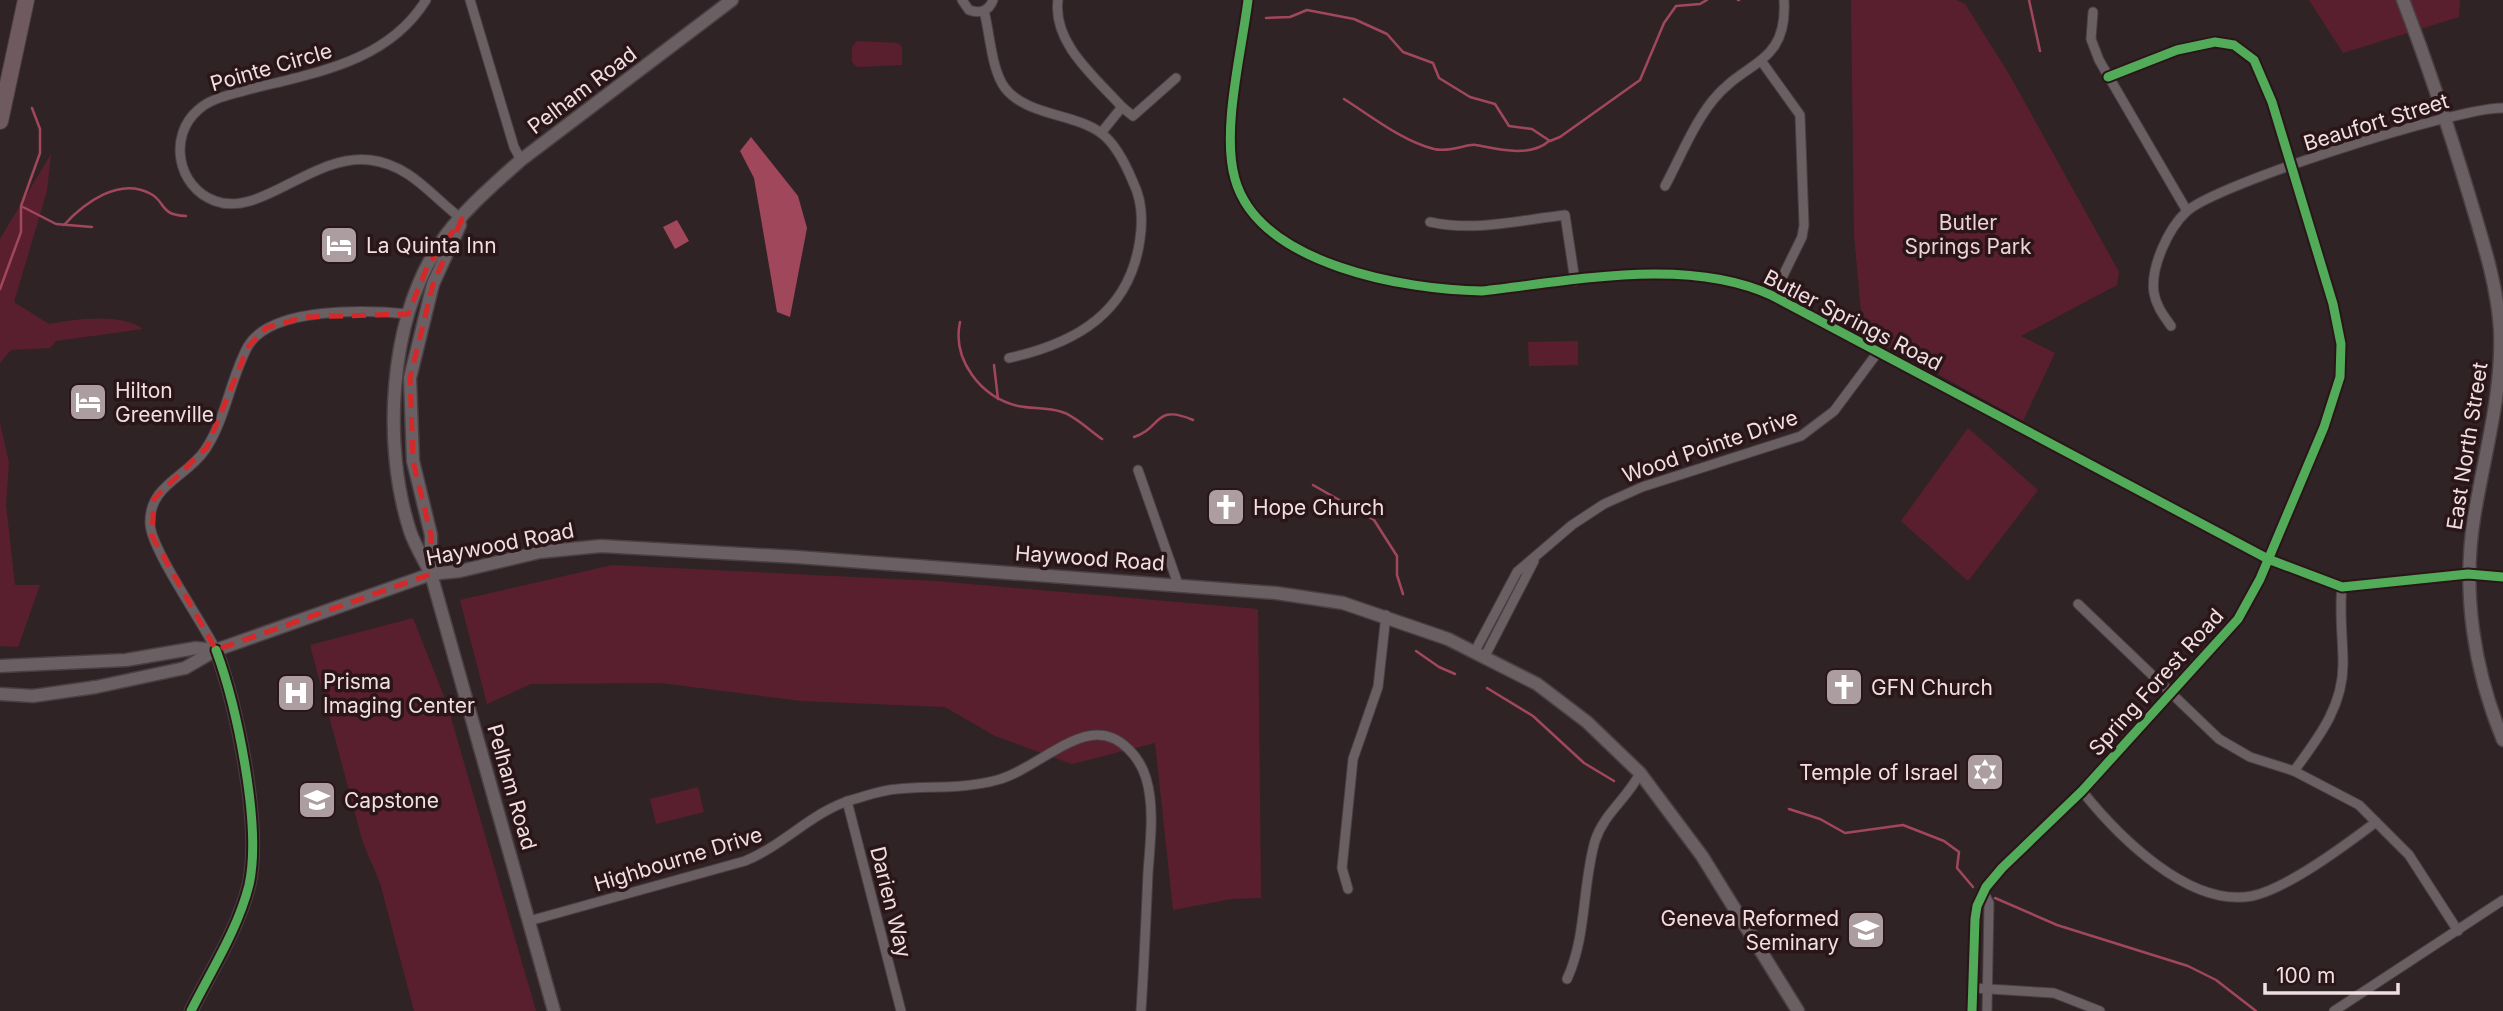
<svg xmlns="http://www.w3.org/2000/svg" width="2503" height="1011" font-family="Inter,sans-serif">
<rect width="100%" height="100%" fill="#302326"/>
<g fill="#5a1f2e">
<polygon points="1851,0 1956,0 1965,4 2009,74 2119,272 2117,285 2021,336 2055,353 2023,421 1863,333 1854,235"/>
<polygon points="2309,0 2460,0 2459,17 2343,53"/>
<polygon points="857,41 898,43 902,47 902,65 857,67 852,62 852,47"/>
<path d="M51,154L47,191L14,302L49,324C76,319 121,313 143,329L56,341L50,348L11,350L0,363V239Z"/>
<polygon points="1578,341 1578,365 1529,366 1528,342"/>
<polygon points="0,423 9,463 6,504 15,585 40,585 18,647 0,646"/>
<polygon points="1968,428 2038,490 1968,581 1901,521"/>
<polygon points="612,565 935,581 1258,609 1261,898 1231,899 1173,910 1155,743 1072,764 995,736 945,707 801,701 661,683 531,684 487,704 460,600"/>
<polygon points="413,618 447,704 536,1011 414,1011 380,883 363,843 310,645"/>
<polygon points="698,787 704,812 656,824 650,799"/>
</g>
<g fill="#a1475b">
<polygon points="751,137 798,196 807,228 790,317 777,312 754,178 740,151"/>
<polygon points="677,220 689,241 675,249 663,227"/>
</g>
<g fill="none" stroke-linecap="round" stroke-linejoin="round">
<g stroke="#a1475b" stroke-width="2.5">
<polyline points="1738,0 1739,0"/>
<polyline points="2029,0 2040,51"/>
<polyline points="1266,18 1290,17 1307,10 1354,19 1387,34 1403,52 1433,63 1439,78 1470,97 1495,104 1509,126 1532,129 1550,141 1560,137 1640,80 1664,23 1676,6 1700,4 1707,0"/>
<path d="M1344,99C1371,116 1402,141 1434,149C1452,153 1468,143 1476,145C1497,149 1530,158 1549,141"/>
<polyline points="23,207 56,224 92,227"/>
<path d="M64,225C83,204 119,176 151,194C166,202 159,215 186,216"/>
<polyline points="0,289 21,232 21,206 40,153 40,129 32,108"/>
<path d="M960,322C952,359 980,397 1018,406C1032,409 1048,407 1062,412C1074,415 1090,431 1102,439"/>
<polyline points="994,365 998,399"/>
<path d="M1134,437C1161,429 1154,403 1193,420"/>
<polyline points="1313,485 1374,520 1397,556 1397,575 1403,594"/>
<polyline points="1416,651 1439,667 1455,674"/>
<polyline points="1487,688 1533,716 1584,763 1614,781"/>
<polyline points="1789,809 1820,819 1845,833 1903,825 1944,841 1959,852 1957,868 1973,887"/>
<polyline points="1995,898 2057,925 2188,966 2216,980 2256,1011"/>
</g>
<defs>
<g id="street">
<path d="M426,0C387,63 313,73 247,90C230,95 211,98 198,110C168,136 177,187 215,201C261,218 313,153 370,160C411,165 432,197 462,219"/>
<polyline points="470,0 514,147 521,160"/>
<path d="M962,0L969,10C980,14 989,11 993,0"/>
<path d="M1058,0C1052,43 1096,78 1122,107L1101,133"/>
<path d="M1248,0C1242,50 1221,131 1235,179C1259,265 1406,290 1482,291C1572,281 1688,256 1773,296L2268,559L2342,587L2468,574L2503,577"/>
<path d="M984,11C990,33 991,69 1005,88C1027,116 1074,113 1101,133C1116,144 1126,165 1133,182C1142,200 1143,219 1140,239C1130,312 1077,343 1009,358"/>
<polyline points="2093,12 2091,39 2099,60 2187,211"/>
<polyline points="1762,62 1800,115 1804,225 1802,237 1773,296"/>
<polyline points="1122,107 1133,116 1176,78"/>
<path d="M1665,186C1680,158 1693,125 1713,100C1745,60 1788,65 1784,0"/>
<path d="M1430,222C1474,232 1521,220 1565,215L1575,281"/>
<path d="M2171,326C2164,316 2156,306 2154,293C2150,268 2168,229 2186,212C2215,184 2462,106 2503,108"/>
<polyline points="1138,470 1178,584"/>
<polyline points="2078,604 2219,739 2250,757 2294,771 2359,805 2409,855 2458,931"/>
<path d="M216,650C202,621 150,548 150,523C149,485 187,477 205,450C226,419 230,379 248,346C272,306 367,310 409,314"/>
<polyline points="1475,651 1517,572 1572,525 1604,504 1642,487 1801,436 1834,411 1878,352"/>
<polyline points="1485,656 1534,561"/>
<path d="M2294,771C2318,738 2343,707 2343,664C2343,638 2339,613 2342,587"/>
<path d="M2082,791C2118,836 2189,908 2252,896C2287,889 2347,844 2376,822"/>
<polyline points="847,801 901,1011"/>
<polyline points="1348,889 1342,868 1353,759 1378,687 1386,615"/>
<polyline points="1984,893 1989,903 1987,1011"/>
<path d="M529,921L745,861C784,845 812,812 851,800C866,796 881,790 897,789C930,786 965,789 997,780C1029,772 1068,734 1098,735C1121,735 1140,758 1146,778C1155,808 1150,843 1148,873C1146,919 1144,965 1141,1011"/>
<path d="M1567,979C1587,936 1582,886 1595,841C1604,813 1628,798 1640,773"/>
<polyline points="1973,988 2054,993 2100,1011"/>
<polyline points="1972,1011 1975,919 1977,906 1986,887 2002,868 2082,791 2238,619 2260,579 2324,427 2340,377 2341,344 2333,304 2272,102 2254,60 2234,45 2215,42 2177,50 2108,77"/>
<polyline points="2334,1011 2503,900"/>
</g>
<g id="secondary">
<path d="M2403,0C2428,65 2449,129 2469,195C2482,239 2497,283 2500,329C2503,393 2484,455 2474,518C2462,593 2474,670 2503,740"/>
<polyline points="431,570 431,535 413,461 410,378 433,284 460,225"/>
<polyline points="0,666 126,660 196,648 215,650"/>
<polyline points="0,694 33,696 96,687 185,668 216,650 431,574 460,571 540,552 601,546 797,557 1276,593 1343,603 1448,639 1537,684 1587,722 1640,773 1702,856 1798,1011"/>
<path d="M191,1011C211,971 238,929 249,885C262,826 237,707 216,650"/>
<path d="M554,1011L431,574C424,560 415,546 410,531C382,444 389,322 439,245C458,215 494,184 521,160L732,0"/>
</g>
<polyline id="highway" points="0,121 26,0"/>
</defs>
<use href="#street" stroke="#4a3f42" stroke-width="11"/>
<use href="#secondary" stroke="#4a3f42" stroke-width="15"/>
<use href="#highway" stroke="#4a3f42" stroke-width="18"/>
<use href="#street" stroke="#6a5f62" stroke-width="9"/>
<use href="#secondary" stroke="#6a5f62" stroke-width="12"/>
<use href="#highway" stroke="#6f5b5f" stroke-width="16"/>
<defs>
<g id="cycleway">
<path d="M1248,0C1242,50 1221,131 1235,179C1259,265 1406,290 1482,291C1572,281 1688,256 1773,296L2268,559L2342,587L2468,574L2503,577"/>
<path d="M191,1011C211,971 238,929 249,885C262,826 237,707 216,650"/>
<polyline points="1972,1011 1975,919 1977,906 1986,887 2002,868 2082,791 2238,619 2260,579 2324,427 2340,377 2341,344 2333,304 2272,102 2254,60 2234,45 2215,42 2177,50 2108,77"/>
</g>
</defs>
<use href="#cycleway" stroke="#2a1519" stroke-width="13"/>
<use href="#cycleway" stroke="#51ab58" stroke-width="9"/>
</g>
<path fill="none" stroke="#d62828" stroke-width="5" stroke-dasharray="14 9" stroke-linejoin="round" d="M462,219L433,284L410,378L413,461L431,535V574L216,650L152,536L154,499L207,447L248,347L266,328L305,317L408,314L428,265Z"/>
<defs>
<symbol id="hotel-square" viewBox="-11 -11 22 22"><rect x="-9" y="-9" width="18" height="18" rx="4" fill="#ac9da0" stroke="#2a1519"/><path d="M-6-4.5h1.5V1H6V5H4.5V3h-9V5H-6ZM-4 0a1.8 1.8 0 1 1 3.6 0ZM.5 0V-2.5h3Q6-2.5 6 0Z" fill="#fff"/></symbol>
<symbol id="church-square" viewBox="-11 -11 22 22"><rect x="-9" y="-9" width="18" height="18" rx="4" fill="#ac9da0" stroke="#2a1519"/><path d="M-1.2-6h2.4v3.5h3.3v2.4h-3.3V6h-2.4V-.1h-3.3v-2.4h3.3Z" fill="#fff"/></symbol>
<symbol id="hospital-square" viewBox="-11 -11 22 22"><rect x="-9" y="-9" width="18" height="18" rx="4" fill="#ac9da0" stroke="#2a1519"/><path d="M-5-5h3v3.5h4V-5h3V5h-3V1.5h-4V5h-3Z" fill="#fff"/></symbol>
<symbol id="synagogue-square" viewBox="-11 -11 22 22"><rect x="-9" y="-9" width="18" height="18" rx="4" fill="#ac9da0" stroke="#2a1519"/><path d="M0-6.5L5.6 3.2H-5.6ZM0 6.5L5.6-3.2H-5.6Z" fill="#fff"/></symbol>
<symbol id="school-square" viewBox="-11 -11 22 22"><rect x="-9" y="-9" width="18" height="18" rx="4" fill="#ac9da0" stroke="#2a1519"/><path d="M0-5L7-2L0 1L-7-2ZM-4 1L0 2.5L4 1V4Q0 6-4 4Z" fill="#fff"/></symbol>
<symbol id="university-square" viewBox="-11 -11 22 22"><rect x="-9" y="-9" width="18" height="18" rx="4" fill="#ac9da0" stroke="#2a1519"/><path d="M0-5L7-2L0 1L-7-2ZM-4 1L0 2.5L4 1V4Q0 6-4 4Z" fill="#fff"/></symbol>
</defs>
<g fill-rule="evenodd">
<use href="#hotel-square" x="317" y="223" width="44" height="44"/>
<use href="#hotel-square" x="66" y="380" width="44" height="44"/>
<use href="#church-square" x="1204" y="485" width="44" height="44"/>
<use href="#church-square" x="1822" y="665" width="44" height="44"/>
<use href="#hospital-square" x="274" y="671" width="44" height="44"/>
<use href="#synagogue-square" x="1963" y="750" width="44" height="44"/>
<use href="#school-square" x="295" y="778" width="44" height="44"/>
<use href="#university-square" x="1844" y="908" width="44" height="44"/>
</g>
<g text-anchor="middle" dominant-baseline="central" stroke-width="7" stroke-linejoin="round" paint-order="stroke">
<g font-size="21" fill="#efdfe1" stroke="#2a1519">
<text transform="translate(271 67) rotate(-16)">Pointe Circle</text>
<text transform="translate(582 90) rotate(-37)">Pelham Road</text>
<text transform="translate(2376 122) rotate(-17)">Beaufort Street</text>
<text transform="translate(1853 320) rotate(27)">Butler Springs Road</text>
<text transform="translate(1710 446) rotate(-19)">Wood Pointe Drive</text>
<text transform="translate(2467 446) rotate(-81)">East North Street</text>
<text transform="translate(500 544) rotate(-11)">Haywood Road</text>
<text transform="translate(1090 558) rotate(4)">Haywood Road</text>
<text transform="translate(2156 682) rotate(-48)">Spring Forest Road</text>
<text transform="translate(512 787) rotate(74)">Pelham Road</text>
<text transform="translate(678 859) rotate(-17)">Highbourne Drive</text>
<text transform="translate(891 902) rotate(76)">Darien Way</text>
</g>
<g font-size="21" fill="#edd1d5" stroke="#2a1519">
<text x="1968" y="222">Butler<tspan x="1968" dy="24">Springs Park</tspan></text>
</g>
<g font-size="21" fill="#efdfe1" stroke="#2a1519" text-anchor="start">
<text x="366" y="245">La Quinta Inn</text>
<text x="115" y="390">Hilton<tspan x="115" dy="24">Greenville</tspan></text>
<text x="1253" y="507">Hope Church</text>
<text x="323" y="681">Prisma<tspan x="323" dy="24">Imaging Center</tspan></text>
<text x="1871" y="687">GFN Church</text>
<text x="1958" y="772" text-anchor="end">Temple of Israel</text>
<text x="344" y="800">Capstone</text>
<text x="1839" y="918" text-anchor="end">Geneva Reformed<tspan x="1839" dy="24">Seminary</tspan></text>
</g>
</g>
<path d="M2265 983v10h133v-10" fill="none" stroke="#efdfe1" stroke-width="3.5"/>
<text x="2276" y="983" font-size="21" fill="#efdfe1" stroke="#2a1519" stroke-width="5" paint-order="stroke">100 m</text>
</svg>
